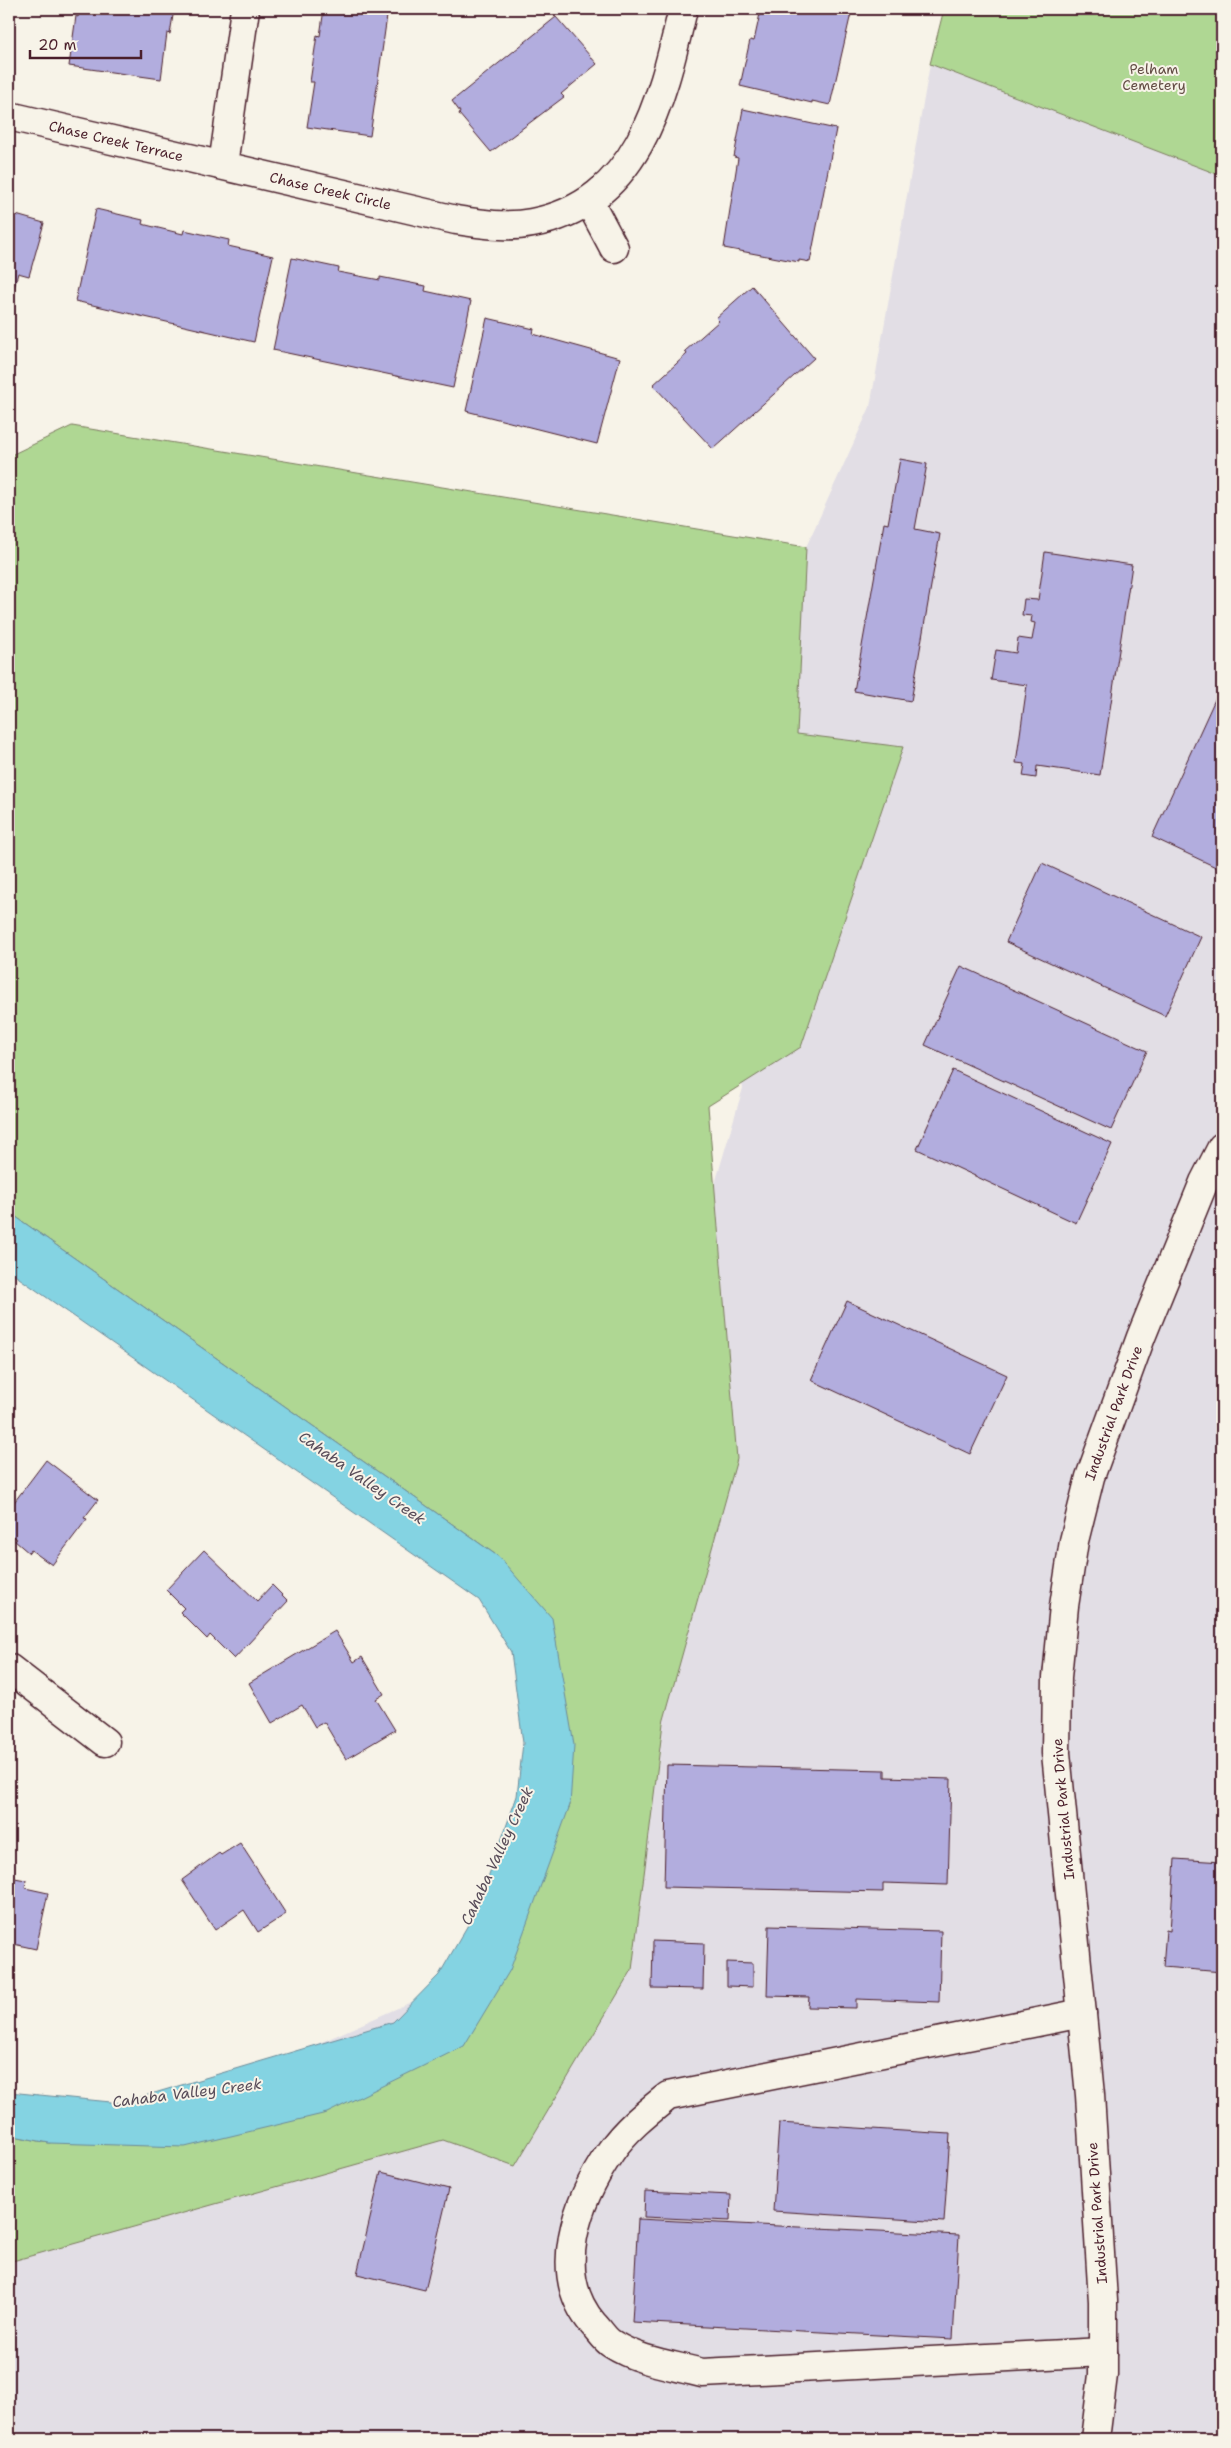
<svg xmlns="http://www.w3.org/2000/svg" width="1231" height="2448" font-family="'Shantell Sans',sans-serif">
<rect width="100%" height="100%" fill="#f7f3e8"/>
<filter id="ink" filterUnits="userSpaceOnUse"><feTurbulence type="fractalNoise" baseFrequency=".02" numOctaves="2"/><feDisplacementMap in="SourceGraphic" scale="10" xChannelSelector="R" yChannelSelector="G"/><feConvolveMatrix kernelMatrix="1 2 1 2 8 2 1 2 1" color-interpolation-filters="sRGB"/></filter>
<g filter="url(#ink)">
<polygon fill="#e2dee5" points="930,64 1222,176 1222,2439 9,2439 9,2170 87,2147 485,1969 743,1088 673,838 870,407"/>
<g fill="#afd793" stroke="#7c7b5f">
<polygon points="944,9 1222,9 1222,176 930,64"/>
<polygon points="72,426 806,547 797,734 903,747 801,1047 708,1106 737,1459 663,1723 632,1970 515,2166 443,2140 9,2262 9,2135 49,2143 464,2045 570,1805 499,1557 9,1212 9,456"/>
</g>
<polygon fill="#84d3e2" stroke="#6d8b99" points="9,1212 499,1557 552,1618 574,1745 570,1805 510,1970 464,2046 327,2113 185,2147 49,2143 9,2135 9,2092 121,2103 393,2022 439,1975 476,1911 517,1796 523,1743 511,1652 479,1600 9,1271"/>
<g fill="#b2adde" stroke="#4a1f2b">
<polygon points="80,9 174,9 170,34 167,33 161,79 69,66 76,16 78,17"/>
<polygon points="324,9 388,9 370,136 307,127 314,82 310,82 317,35 320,36"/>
<polygon points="761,9 852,9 830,105 812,101 812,103 740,86 750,40 754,41"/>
<polygon points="556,17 597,64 561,94 564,97 491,152 459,114 460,112 452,101"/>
<polygon points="743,109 836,129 810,262 799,260 799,262 724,248 738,158 734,157"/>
<polygon points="96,209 143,220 142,224 183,234 184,230 229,240 228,246 273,256 254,342 75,301"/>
<polygon points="9,213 44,223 29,276 18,273 9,307"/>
<polygon points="292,258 339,268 338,272 380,280 380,277 426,286 425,291 471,301 453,388 273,350"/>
<polygon points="752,286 814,358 713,449 653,385 687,354 685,351 719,321 716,318"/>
<polygon points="487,318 534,329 533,334 620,358 597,444 466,411"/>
<polygon points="900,459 927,464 915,529 940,534 911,701 854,691 884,523 888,524"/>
<polygon points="1045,552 1132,565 1100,775 1037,766 1036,778 1023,776 1025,764 1016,763 1027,685 991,680 996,650 1016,653 1018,638 1032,640 1035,623 1031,622 1032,616 1022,615 1024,599 1038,600"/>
<polygon points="1222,684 1222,870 1152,837"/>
<polygon points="1042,863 1201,937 1165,1016 1006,942"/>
<polygon points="961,966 1147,1051 1111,1130 925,1045"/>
<polygon points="953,1070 1112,1144 1076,1223 917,1149"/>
<polygon points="847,1301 1007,1375 970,1454 811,1380"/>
<polygon points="46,1460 98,1500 84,1518 87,1519 52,1565 31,1550 29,1553 15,1541 17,1539 9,1533 9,1509"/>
<polygon points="204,1550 257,1601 272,1585 288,1601 234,1659 210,1635 207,1639 180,1612 184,1608 166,1590"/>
<polygon points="335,1631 354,1662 362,1657 384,1694 376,1699 395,1730 346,1759 324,1722 315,1727 302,1705 272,1723 249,1683"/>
<polygon points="667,1765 885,1770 885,1777 951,1779 948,1885 883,1883 883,1892 664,1887"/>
<polygon points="240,1843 286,1914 258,1932 244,1910 215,1930 182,1880 219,1853 221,1855"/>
<polygon points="1175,1859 1222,1862 1222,1972 1163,1967 1166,1930 1170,1931"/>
<polygon points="9,1877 26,1880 25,1888 48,1893 36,1949 9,1943"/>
<polygon points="769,1926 941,1931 939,2002 856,1999 856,2008 808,2007 809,1997 767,1996"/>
<polygon points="653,1941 704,1943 703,1989 652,1988"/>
<polygon points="727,1962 753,1963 753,1987 727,1986"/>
<polygon points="779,2123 950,2134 944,2222 773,2211"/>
<polygon points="381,2172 449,2189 425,2290 357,2274"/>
<polygon points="645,2191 731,2195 730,2221 644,2217"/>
<polygon points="638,2219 959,2235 953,2339 632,2322"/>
</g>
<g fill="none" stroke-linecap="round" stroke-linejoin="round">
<defs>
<g id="minor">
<path id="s1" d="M9,116L456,220C481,224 507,228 532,223C639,203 662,99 683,9"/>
<polyline points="223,165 245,9"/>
<polyline points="589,201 614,248"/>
<polyline points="9,1668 105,1742"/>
<path d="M1082,2013L668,2096C648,2112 626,2129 611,2151C577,2200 549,2274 594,2325C600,2331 605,2340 612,2344C638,2361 672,2365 702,2373L1103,2352"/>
<path id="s2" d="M1095,2439L1103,2375V2301L1090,2095L1056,1753L1057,1677L1064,1606L1074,1541L1090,1477L1141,1337L1204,1182L1222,1147"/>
</g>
</defs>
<use href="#minor" stroke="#4a1f2b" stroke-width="31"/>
<use href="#minor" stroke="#f7f3e8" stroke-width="28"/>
</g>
</g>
<g text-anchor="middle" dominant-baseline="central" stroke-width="4" stroke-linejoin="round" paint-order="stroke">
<g font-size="14" fill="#634d45" stroke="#f7f3e8">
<text x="1154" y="69">Pelham<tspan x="1154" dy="16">Cemetery</tspan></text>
</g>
<g font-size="14" fill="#4a1f2b" stroke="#f7f3e8">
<text stroke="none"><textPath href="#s1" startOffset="110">Chase Creek Terrace</textPath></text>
<text stroke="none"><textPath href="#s1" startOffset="330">Chase Creek Circle</textPath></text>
<text stroke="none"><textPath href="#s2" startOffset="1036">Industrial Park Drive</textPath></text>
<text transform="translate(1063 1809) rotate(-95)">Industrial Park Drive</text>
<text transform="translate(1097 2213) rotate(-94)">Industrial Park Drive</text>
</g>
<g font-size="15" font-style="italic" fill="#584c59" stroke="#f7f3e8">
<text transform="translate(362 1478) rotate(35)">Cahaba Valley Creek</text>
<text transform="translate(497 1856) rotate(-65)">Cahaba Valley Creek</text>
<text transform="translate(187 2093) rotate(-7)">Cahaba Valley Creek</text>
</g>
</g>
<rect width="1231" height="2448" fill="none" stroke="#f7f3e8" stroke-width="30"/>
<rect x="15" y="15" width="1201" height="2418" fill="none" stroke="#4a1f2b" stroke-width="2" filter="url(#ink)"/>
<path d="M30 50v8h111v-8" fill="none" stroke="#4a1f2b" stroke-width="2.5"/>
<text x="38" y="50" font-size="15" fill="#4a1f2b" stroke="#f7f3e8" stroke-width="4" paint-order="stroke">20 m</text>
</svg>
